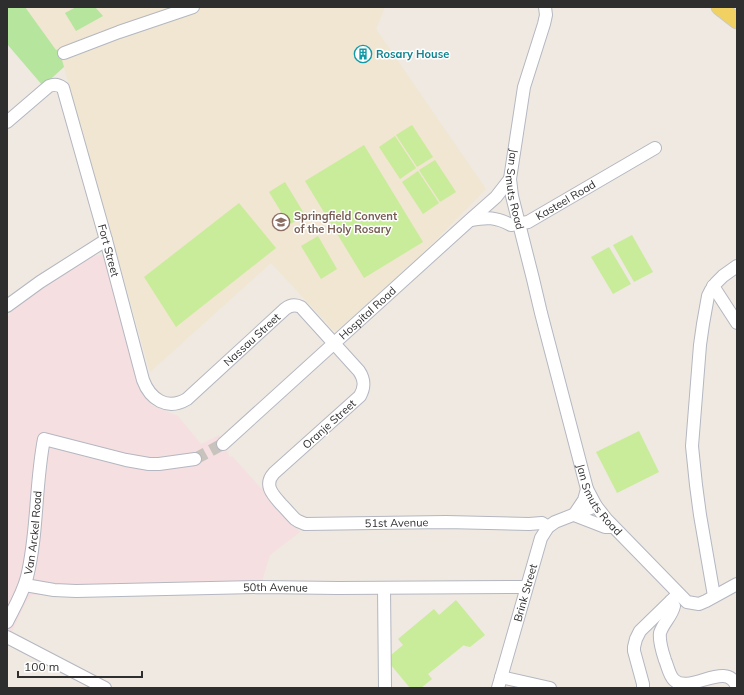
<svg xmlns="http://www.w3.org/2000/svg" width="744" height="695" font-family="Mulish,sans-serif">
<rect width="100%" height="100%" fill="#efe9e1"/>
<polygon fill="#f0e6d1" points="25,7 385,7 376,29 486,189 422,254 335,332 271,263 150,372 59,50 56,50"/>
<polygon fill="#f5dfe0" points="103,255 138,384 151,405 178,416 201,444 219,435 230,457 232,456 300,532 270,555 261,585 106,593 32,595 26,602 7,642 7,317 10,315 10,310 90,256"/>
<g fill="#b6e59e">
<polygon points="7,7 25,7 56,50 59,49 64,67 43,86 7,44"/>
<polygon points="76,7 95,7 103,16 76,31 65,13"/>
</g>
<g fill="#c9ec9a">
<polygon points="412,125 433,157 417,167 396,135"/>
<polygon points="395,136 416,168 400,179 379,147"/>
<polygon points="364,145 423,242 364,278 305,181"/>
<polygon points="435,160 456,192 440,202 419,170"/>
<polygon points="418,171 439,203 423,214 402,182"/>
<polygon points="285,182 305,215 289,225 269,192"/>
<polygon points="239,203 276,248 176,327 144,277"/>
<polygon points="632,235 653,272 634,282 613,245"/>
<polygon points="318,236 337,269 321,279 301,246"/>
<polygon points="609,247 631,284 613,294 591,257"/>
<polygon points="639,431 659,472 617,493 596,452"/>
<polygon points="456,600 485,635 470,647 465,646 464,645 428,674 432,679 421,688 410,688 391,665 391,655 403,645 398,639 434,609 439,615"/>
</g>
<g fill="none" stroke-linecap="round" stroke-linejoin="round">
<polyline stroke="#c8c4bd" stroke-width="12" stroke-dasharray="12 6" stroke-linecap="butt" points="195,459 223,444"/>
<defs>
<g id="minor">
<path id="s1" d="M545,7L546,15L544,24L524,87L510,179L512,196L533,279L541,313L587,489L596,506L607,520L687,602L699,604L706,601L737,584"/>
<polyline points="64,53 119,32 193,7"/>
<path id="s2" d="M7,122L49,86C54,84 58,84 63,88L106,240L143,380C150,399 167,411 187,399L285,309C290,305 295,304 301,307L359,371C365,380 365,387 360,396L274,473C263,485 273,495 281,504C286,509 290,514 295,519L298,521L305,524L446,522L529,524L542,523L548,527"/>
<path id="s3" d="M471,220C487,217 496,217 511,225L528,222L655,148"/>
<polyline points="713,286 737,323"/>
<polyline points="7,306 40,282 106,240"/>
<path id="s4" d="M223,444L470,220L496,197L510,179"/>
<polyline points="587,489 584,500 574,515 605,527 613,527"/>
<path id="s5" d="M25,585L54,590L76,591L260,587L338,588L526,587"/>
<polyline points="384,588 385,688"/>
<polyline points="714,596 700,515 696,485 692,446 700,345 703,324 708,296 711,290 716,283 723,276 737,266"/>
<path d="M671,601L674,606C672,616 663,623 660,633C659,640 663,654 665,660C668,667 669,675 674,680C690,695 727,659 737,687"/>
<path id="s6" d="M7,622C14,608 23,593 27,577C38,532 35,485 44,439L126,460L149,464H159L195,459"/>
<polyline points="7,637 105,688"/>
<polyline points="501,677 550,688"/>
<path id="s7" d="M498,688L541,538L548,527L555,522L596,506"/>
<polyline points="643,688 643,684 634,651 634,647 636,639 640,631 676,596"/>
</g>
<polyline id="major" points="719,7 737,21"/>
</defs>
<use href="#minor" stroke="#b4b7c1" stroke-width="14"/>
<use href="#major" stroke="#c9c9c9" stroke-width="17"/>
<use href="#minor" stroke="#fff" stroke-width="12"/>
<use href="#major" stroke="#f2d163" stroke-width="15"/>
</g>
<defs>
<symbol id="building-ring" viewBox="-11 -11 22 22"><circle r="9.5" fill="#fff" stroke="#0f9aa8" stroke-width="1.5"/><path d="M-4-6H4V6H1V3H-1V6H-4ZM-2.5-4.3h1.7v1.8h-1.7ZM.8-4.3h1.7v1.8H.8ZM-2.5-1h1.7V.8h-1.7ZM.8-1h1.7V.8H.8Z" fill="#0f9aa8"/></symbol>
<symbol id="school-ring" viewBox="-11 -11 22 22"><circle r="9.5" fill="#fff" stroke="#8d6e63" stroke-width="1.5"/><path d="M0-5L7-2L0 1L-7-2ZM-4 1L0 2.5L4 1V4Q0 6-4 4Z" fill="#8d6e63"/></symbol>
</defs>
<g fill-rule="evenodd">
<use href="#building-ring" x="353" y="44" width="20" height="20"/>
<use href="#school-ring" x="271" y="212" width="20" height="20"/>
</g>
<g text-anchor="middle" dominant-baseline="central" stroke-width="3" stroke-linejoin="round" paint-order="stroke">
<g font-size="11" font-weight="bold" fill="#0d838f" stroke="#fff" text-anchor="start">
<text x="376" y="54">Rosary House</text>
</g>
<g font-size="11" fill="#2e2e2e" stroke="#fff">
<text stroke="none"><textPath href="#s1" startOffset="187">Jan Smuts Road</textPath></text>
<text stroke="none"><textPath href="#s3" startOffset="102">Kasteel Road</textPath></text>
<text stroke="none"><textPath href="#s2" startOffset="239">Fort Street</textPath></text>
<text stroke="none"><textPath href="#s4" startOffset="195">Hospital Road</textPath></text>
<text stroke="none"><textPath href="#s2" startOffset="517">Nassau Street</textPath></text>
<text transform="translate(329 424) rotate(-42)">Oranje Street</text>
<text stroke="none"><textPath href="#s1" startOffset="511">Jan Smuts Road</textPath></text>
<text stroke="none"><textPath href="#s2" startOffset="967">51st Avenue</textPath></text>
<text stroke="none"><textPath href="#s6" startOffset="94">Van Arckel Road</textPath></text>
<text stroke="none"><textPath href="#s5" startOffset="251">50th Avenue</textPath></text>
<text stroke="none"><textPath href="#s7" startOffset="99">Brink Street</textPath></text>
</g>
<g font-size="11" font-weight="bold" fill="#785e54" stroke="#fff" text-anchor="start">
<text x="294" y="216">Springfield Convent<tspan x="294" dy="13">of the Holy Rosary</tspan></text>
</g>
</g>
<rect width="744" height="695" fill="none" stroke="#2e2e2e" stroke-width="16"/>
<path d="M18 671v6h124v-6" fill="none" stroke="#2e2e2e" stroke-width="2"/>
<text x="24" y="671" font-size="12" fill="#2e2e2e" stroke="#ffffff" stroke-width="3" paint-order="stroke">100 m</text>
</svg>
